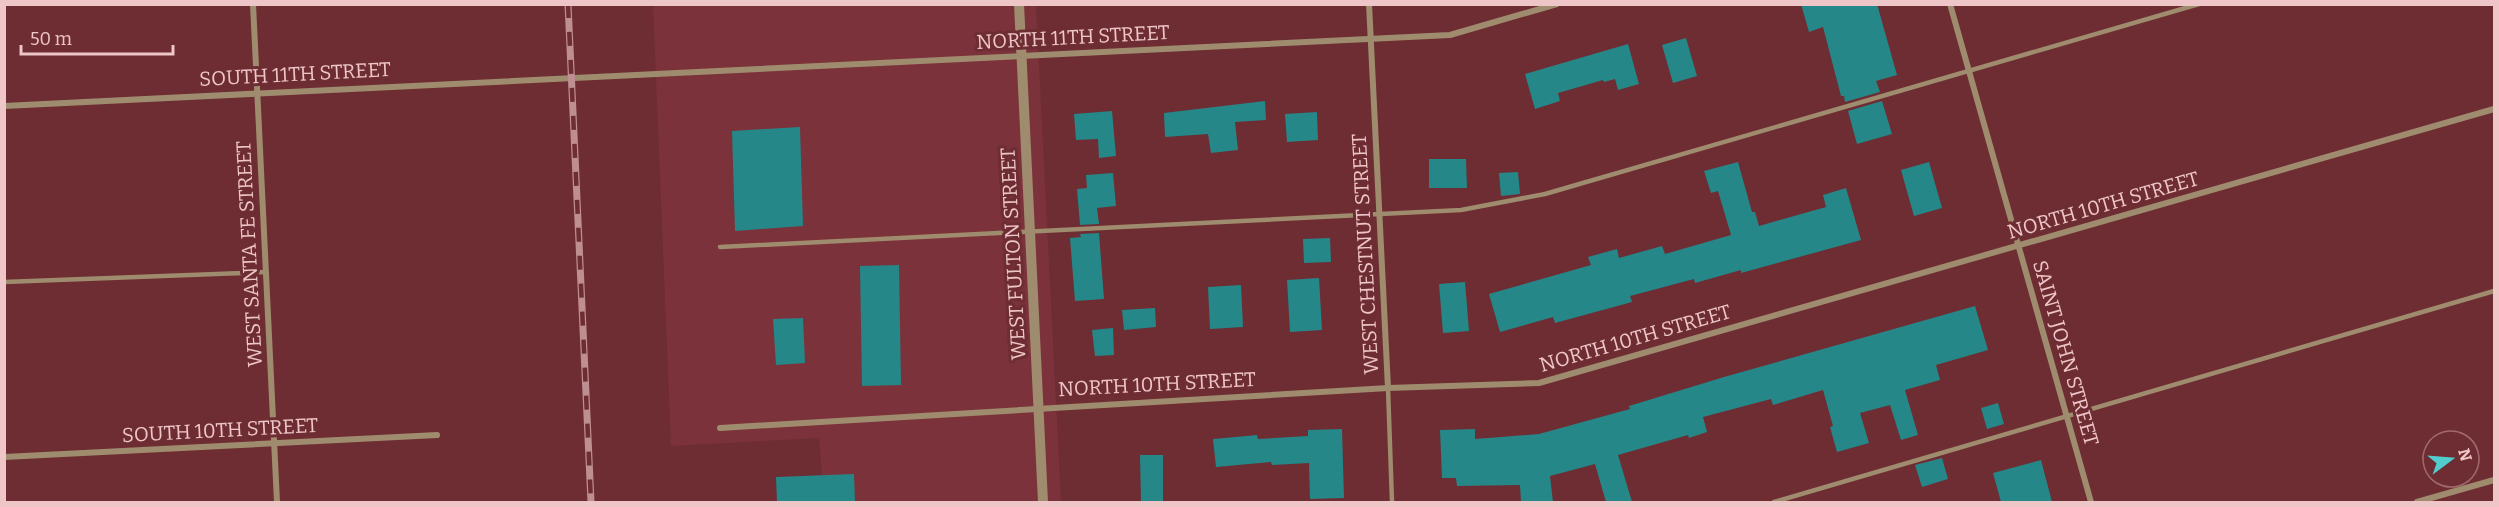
<svg xmlns="http://www.w3.org/2000/svg" width="2499" height="507" font-family="Bitter,serif">
<rect width="100%" height="100%" fill="#6d2d33"/>
<polygon fill="#7b323a" points="653,5 1036,5 1061,502 824,502 819,438 671,446"/>
<g fill="#258788">
<polygon points="1801,4 1877,4 1897,75 1876,81 1880,92 1845,102 1844,96 1841,96 1823,27 1809,32"/>
<polygon points="1686,38 1697,76 1673,83 1662,45"/>
<polygon points="1628,44 1639,84 1618,90 1615,79 1604,82 1603,80 1558,93 1560,101 1535,109 1525,74"/>
<polygon points="1265,101 1266,120 1235,122 1238,150 1211,153 1208,134 1165,137 1164,113"/>
<polygon points="1882,101 1892,134 1857,144 1848,111"/>
<polygon points="1112,111 1116,156 1099,158 1098,139 1076,140 1074,114"/>
<polygon points="1317,112 1318,140 1287,142 1285,114"/>
<polygon points="800,127 803,226 735,231 732,131"/>
<polygon points="1429,159 1466,159 1467,188 1429,188"/>
<polygon points="1738,162 1752,212 1755,212 1759,226 1826,207 1823,195 1846,188 1861,240 1741,273 1741,270 1695,283 1694,279 1630,296 1632,302 1555,323 1553,317 1500,332 1489,294 1591,265 1588,257 1617,249 1619,258 1662,246 1665,254 1731,235 1718,191 1711,193 1704,171"/>
<polygon points="1929,162 1942,208 1914,216 1901,170"/>
<polygon points="1518,172 1520,194 1501,196 1499,173"/>
<polygon points="1113,173 1116,206 1097,208 1099,224 1080,225 1077,189 1087,188 1086,175"/>
<polygon points="1099,233 1104,299 1075,301 1070,238 1081,237 1080,234"/>
<polygon points="1330,238 1331,262 1304,263 1303,239"/>
<polygon points="899,265 901,385 862,386 860,266"/>
<polygon points="1319,278 1322,330 1290,332 1287,280"/>
<polygon points="1465,282 1469,331 1443,333 1439,284"/>
<polygon points="1241,285 1243,327 1210,329 1208,287"/>
<polygon points="1975,306 1988,350 1936,365 1940,380 1905,390 1918,435 1901,440 1890,405 1860,413 1869,443 1837,452 1830,427 1833,426 1823,390 1773,405 1771,399 1703,417 1707,432 1689,438 1688,435 1618,455 1632,502 1606,502 1595,464 1550,476 1553,502 1521,502 1520,485 1457,486 1456,478 1442,478 1440,430 1475,429 1475,439 1539,434 1630,409 1629,406 1724,377"/>
<polygon points="1155,308 1156,327 1124,330 1122,310"/>
<polygon points="803,318 805,363 776,365 773,319"/>
<polygon points="1113,328 1114,355 1095,356 1092,330"/>
<polygon points="1998,403 2004,424 1987,429 1981,408"/>
<polygon points="1342,429 1344,498 1310,499 1309,463 1272,465 1271,462 1216,467 1213,439 1257,435 1258,439 1308,436 1308,430"/>
<polygon points="1140,455 1163,455 1163,502 1141,502"/>
<polygon points="1942,458 1948,479 1922,487 1915,465"/>
<polygon points="2041,460 2052,502 2001,502 1993,473"/>
<polygon points="854,474 855,502 777,502 776,477"/>
</g>
<g fill="none" stroke-linecap="round" stroke-linejoin="round">
<g stroke="#9f8b6d" stroke-width="4.5">
<polyline points="720,247 1461,210 1545,194 2199,4"/>
<polyline points="4,282 266,272"/>
<polyline points="1388,388 1392,502"/>
<polyline points="1774,502 2494,291"/>
</g>
<g stroke="#9f8b6d" stroke-width="6">
<polyline points="253,4 277,502"/>
<polyline points="1369,4 1388,388"/>
<polyline points="1950,4 2091,502"/>
<polyline points="4,106 1450,35 1557,4"/>
<polyline points="720,428 1388,388 1539,383 2494,109"/>
<polyline points="4,457 437,435"/>
<polyline points="2417,502 2494,480"/>
</g>
<polyline stroke="#9f8b6d" stroke-width="10" points="1019,4 1043,502"/>
<defs>
<polyline id="rail" points="568,4 591,502"/>
</defs>
<use href="#rail" stroke="#bf8e91" stroke-width="7"/>
<use href="#rail" stroke="#6d2d33" stroke-width="4.5" stroke-dasharray="14" stroke-linecap="butt"/>
</g>
<g text-anchor="middle" dominant-baseline="central" stroke-width="6" stroke-linejoin="round" paint-order="stroke">
<g font-size="20" fill="#efc6c7" stroke="#6d2d33">
<text transform="translate(1073 37) rotate(-3)">NORTH 11TH STREET</text>
<text transform="translate(295 74) rotate(-3)">SOUTH 11TH STREET</text>
<text transform="translate(2103 205) rotate(-16)">NORTH 10TH STREET</text>
<text transform="translate(249 254) rotate(-93)">WEST SANTA FE STREET</text>
<text transform="translate(1013 254) rotate(-93)">WEST FULTON STREET</text>
<text transform="translate(1365 254) rotate(-93)">WEST CHESTNUT STREET</text>
<text transform="translate(1635 338) rotate(-16)">NORTH 10TH STREET</text>
<text transform="translate(2066 353) rotate(74)">SAINT JOHN STREET</text>
<text transform="translate(1157 384) rotate(-3)">NORTH 10TH STREET</text>
<text transform="translate(220 430) rotate(-3)">SOUTH 10TH STREET</text>
</g>
</g>
<rect width="2499" height="507" fill="none" stroke="#efc6c7" stroke-width="12"/>
<g transform="translate(2451 459) rotate(74)"><circle r="28" fill="#6d2d33" stroke="#a16a6e" stroke-width="1.5"/>
<path d="M0-4.5L10 22L0 15L-10 22Z" fill="#52cdce"/>
<text y="-9" font-size="16" font-weight="bold" text-anchor="middle" fill="#efc6c7">N</text>
</g>
<path d="M21 45v9h152v-9" fill="none" stroke="#efc6c7" stroke-width="3"/>
<text x="30" y="45" font-size="18" fill="#efc6c7" stroke="#6d2d33" stroke-width="4.5" paint-order="stroke">50 m</text>
</svg>
